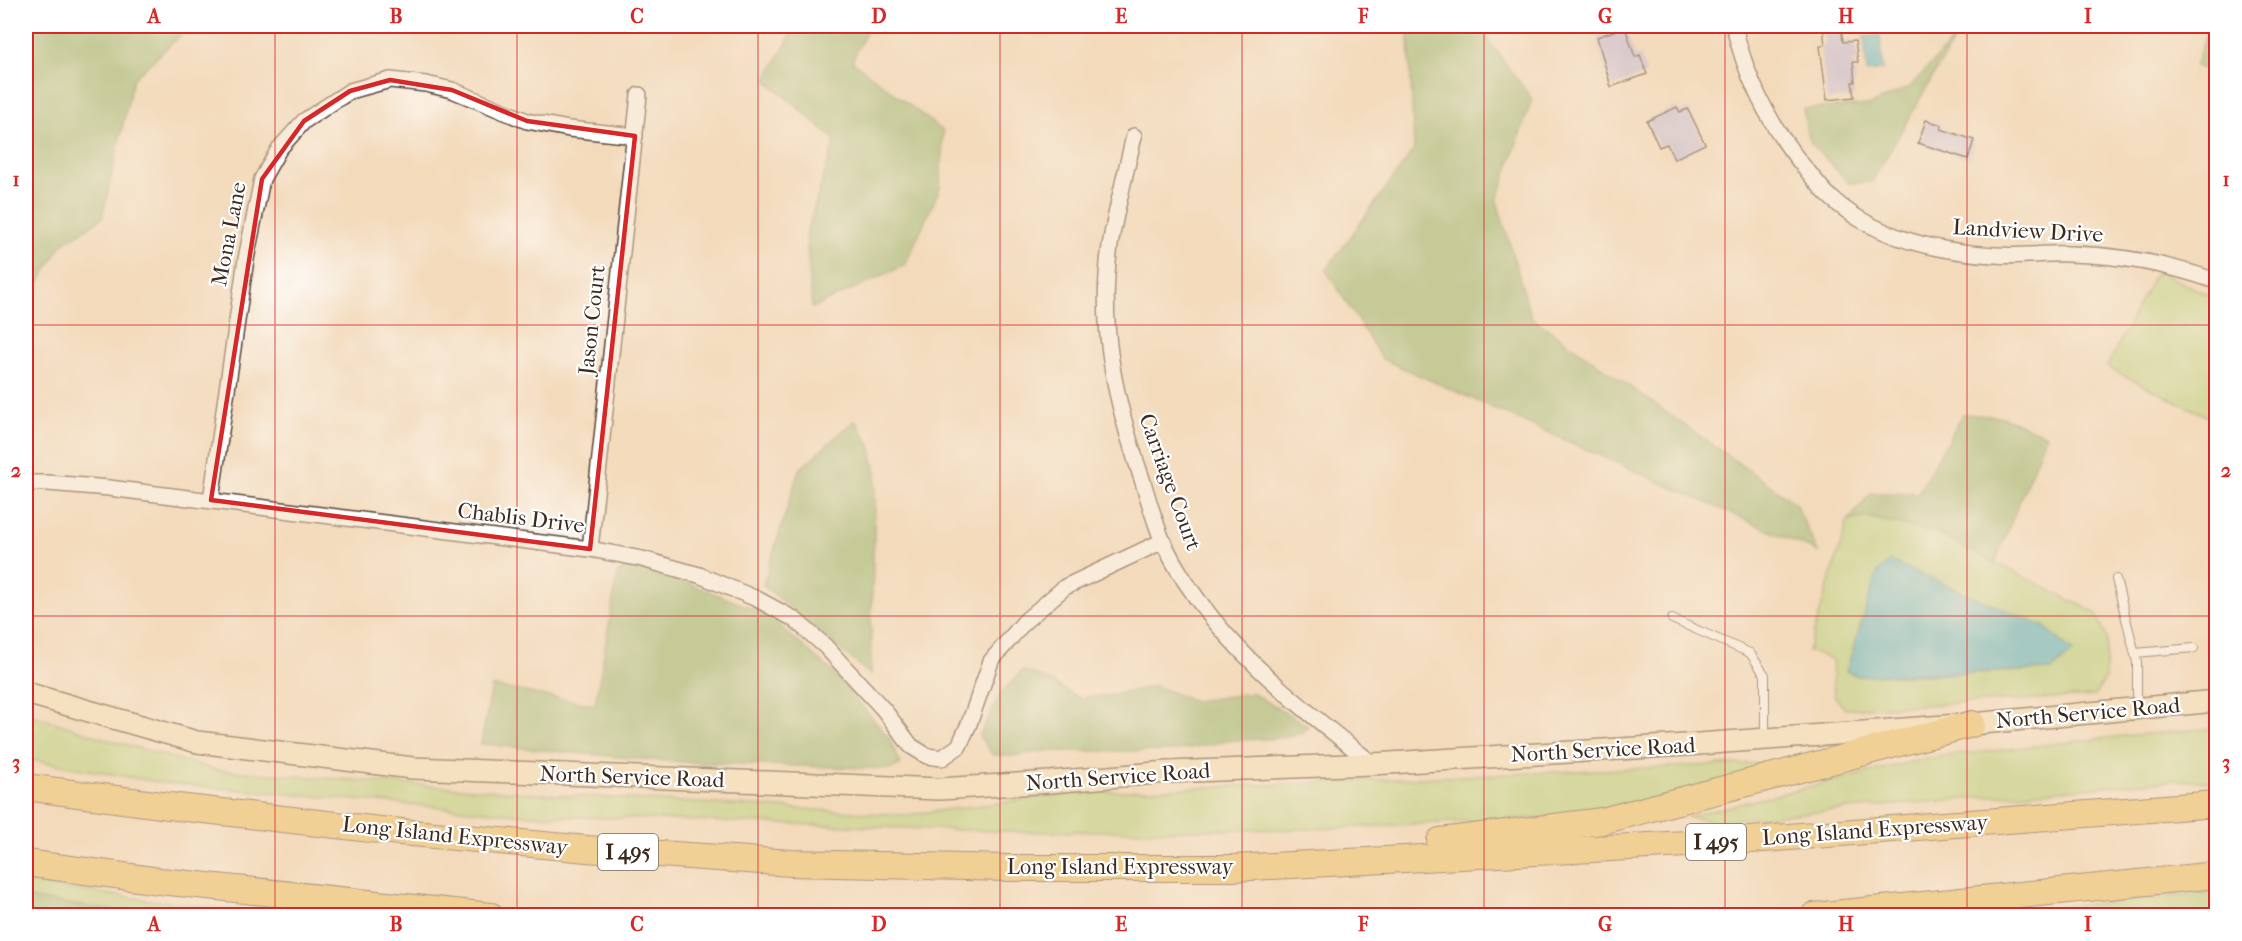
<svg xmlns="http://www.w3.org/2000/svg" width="2242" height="941" font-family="'IM FELL French Canon',serif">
<rect width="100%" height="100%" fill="#fff"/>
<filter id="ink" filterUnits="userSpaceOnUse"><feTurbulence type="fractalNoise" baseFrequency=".0167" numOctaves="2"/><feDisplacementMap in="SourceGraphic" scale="12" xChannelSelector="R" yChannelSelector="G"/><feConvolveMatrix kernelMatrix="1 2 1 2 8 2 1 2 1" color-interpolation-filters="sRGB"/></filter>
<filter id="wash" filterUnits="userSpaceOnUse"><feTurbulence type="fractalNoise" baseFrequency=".008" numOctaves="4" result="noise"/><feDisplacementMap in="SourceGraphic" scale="24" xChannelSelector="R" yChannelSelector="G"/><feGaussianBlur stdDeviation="1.35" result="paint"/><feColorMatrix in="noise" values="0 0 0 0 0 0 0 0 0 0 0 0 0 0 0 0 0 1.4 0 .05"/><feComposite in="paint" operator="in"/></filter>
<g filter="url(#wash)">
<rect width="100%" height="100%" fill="#f3dabb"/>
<g fill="#b3d47c" stroke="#777f4d" stroke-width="1.5" fill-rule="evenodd">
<polygon points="2156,271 2216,298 2216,421 2107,367"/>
<path d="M1867,517L1934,532L2096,613L2107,638L2105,679L2094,696L1845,709L1834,695L1832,659L1808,651L1848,521ZM2073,652L2052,670L1892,676Z"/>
<polygon points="26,713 109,740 216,770 542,794 905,815 1075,793 1806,761 1595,815 1317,829 1024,832 528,815 163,783 26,759"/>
<polygon points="2216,728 2216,782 2176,780 1714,821 1686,817 1927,758 2134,735"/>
<polygon points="26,883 156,901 283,915 26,915"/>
<polygon points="2216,893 2216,915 1972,915 2201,894"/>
</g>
<g fill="#8eb66c" stroke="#647045" stroke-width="1.5">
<polygon points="26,26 190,26 133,79 102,218 62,244 30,298 26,299"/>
<polygon points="796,26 869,26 852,61 943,131 940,188 905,265 812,308 806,234 835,140 766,80"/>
<polygon points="1403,26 1492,26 1487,39 1532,99 1497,201 1531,317 1795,503 1818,552 1382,359 1326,270 1414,150 1409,37"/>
<polygon points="1924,26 1962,26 1872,182 1849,183 1810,142 1803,109 1871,105 1911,86 1953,40"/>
<polygon points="2209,26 2216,26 2216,73 2195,66"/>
<polygon points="1963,414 2003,417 2046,435 1995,563 1934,532 1867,517 1848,521 1871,493 1918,493"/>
<polygon points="855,420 870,444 876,473 871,624 871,675 763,585 799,470"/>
<polygon points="631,565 662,573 764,613 834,673 889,738 901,764 891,769 673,762 481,744 492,686 595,705 618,572"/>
<polygon points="1023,670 1048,680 1079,698 1114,695 1155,686 1195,701 1252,693 1308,726 1303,733 1271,739 1234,740 1173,751 1044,751 1011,756 993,755 979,736 1001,693"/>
<polygon points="26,898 147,915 26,915"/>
</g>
<g fill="#4ab4c8" stroke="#426f73" stroke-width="1.5">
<polygon points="1880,35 1883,70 1867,72 1864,37"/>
<polygon points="1890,561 2045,627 2073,652 2052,670 1857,676 1846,671 1877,573"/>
</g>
<g id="blocks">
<g fill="#bcb5e0">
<polygon points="1841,26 1843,42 1855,41 1858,62 1853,62 1855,82 1852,82 1854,97 1827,100 1820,46 1825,45 1823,27"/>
<polygon points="1625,27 1635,57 1640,55 1647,74 1611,87 1597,37"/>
<polygon points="1677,107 1680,112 1688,109 1705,144 1674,159 1667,144 1659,147 1647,121"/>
<polygon points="1926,120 1942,125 1941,129 1974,140 1968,159 1918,143"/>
</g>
</g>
</g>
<g filter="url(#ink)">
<use href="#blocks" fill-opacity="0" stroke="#574436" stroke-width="1.5"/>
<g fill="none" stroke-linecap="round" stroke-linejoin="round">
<defs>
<g id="lane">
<polyline points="2116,579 2137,662 2137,707"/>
<polyline points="1672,619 1750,653 1765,675 1765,739"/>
<polyline points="2135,653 2194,648"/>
</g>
<g id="street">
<path d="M1734,26C1746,78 1770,126 1804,167C1812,176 1820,187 1828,195C1873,238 1936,252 1996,255C2020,257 2045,253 2069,254C2120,255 2168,264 2216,281"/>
<path d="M1134,136C1126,172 1116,209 1110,246C1098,329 1116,404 1143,482C1149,502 1155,523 1163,542C1176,569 1193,595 1212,618C1258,675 1316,719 1373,764"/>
<polyline points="26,483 48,483 109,488 590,549 642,559 699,575 757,599 794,619 825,646 884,710 911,746 927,756 942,758 959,746 969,724 991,661 1025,621 1065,587 1163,541"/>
<polyline points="211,500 246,259 262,179 279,149 304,121 350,91 390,80 426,84 452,90 527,121 569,129 635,136"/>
<polyline points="590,549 639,95"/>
</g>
<polyline id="secondary" points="26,693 197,742 413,768 940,789 1050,782 1168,772 1373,764 1685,745 1972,724 2216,701"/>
<g id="highway">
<polyline points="26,787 169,806 380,830 587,849 791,863 1009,868 1233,868 1724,842 2216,804"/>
<polyline points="1440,841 1602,821 1972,724"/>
<polyline points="26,863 160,881 491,916"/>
<polyline points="1814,916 2216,875"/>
</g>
</defs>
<use href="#lane" stroke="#574436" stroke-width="10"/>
<use href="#street" stroke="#574436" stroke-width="18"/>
<use href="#secondary" stroke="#574436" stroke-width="24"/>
<use href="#highway" stroke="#574436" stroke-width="28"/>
<use href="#lane" stroke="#fff" stroke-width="8"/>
<use href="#street" stroke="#fff" stroke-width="15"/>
<use href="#secondary" stroke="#f9e7c3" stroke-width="21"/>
<use href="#highway" stroke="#f0c369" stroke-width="26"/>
</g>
</g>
<path d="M0 0H2242V941H0ZM390,80L452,90L527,121L635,136L590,549L211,500L262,179L304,121L350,91Z" fill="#f3dabb" fill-opacity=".55" fill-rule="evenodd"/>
<path fill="none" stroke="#d62828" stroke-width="4.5" stroke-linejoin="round" d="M390,80L452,90L527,121L635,136L590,549L211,500L262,179L304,121L350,91Z"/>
<path fill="none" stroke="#d62828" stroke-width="1.5" stroke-opacity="0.55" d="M275,26V916M517,26V916M758,26V916M1000,26V916M1242,26V916M1484,26V916M1725,26V916M1967,26V916M26,325H2216M26,616H2216"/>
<g text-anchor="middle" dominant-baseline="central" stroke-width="4.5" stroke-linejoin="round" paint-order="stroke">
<g fill="#fff" stroke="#766a62" stroke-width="1.5">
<rect x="1686" y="824" width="60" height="36" rx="4.5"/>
<rect x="598" y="834" width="60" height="36" rx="4.5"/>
</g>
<g font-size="21" font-weight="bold" fill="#3b2a1e">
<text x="1716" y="842">I 495</text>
<text x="628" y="852">I 495</text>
</g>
<g font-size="22" fill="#3b2a1e" stroke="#fff">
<text transform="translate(2028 231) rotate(3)">Landview Drive</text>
<text transform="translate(229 234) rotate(-79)">Mona Lane</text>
<text transform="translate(592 320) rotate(-84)">Jason Court</text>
<text transform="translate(1170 482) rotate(70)">Carriage Court</text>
<text transform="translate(521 518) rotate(7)">Chablis Drive</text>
<text transform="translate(2088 713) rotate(-5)">North Service Road</text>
<text transform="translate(1603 750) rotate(-3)">North Service Road</text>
<text transform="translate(632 777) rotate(2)">North Service Road</text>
<text transform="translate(1118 777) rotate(-4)">North Service Road</text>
<text transform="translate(1875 830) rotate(-4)">Long Island Expressway</text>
<text transform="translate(455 836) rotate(6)">Long Island Expressway</text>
<text x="1120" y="867">Long Island Expressway</text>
</g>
</g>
<rect width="2242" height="941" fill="none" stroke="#fff" stroke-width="66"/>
<rect x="33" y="33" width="2176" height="875" fill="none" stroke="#d62828" stroke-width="2"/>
<g font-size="20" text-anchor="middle" font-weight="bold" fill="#d62828">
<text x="154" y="23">A</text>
<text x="396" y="23">B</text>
<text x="637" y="23">C</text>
<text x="879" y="23">D</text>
<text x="1121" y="23">E</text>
<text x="1363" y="23">F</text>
<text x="1605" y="23">G</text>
<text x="1846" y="23">H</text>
<text x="2088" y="23">I</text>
<text x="16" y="186">1</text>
<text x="2226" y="186">1</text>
<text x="16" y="477">2</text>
<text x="2226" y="477">2</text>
<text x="16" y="769">3</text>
<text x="2226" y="769">3</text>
<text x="154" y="931">A</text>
<text x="396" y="931">B</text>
<text x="637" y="931">C</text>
<text x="879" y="931">D</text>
<text x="1121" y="931">E</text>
<text x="1363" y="931">F</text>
<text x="1605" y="931">G</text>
<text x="1846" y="931">H</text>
<text x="2088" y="931">I</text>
</g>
</svg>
